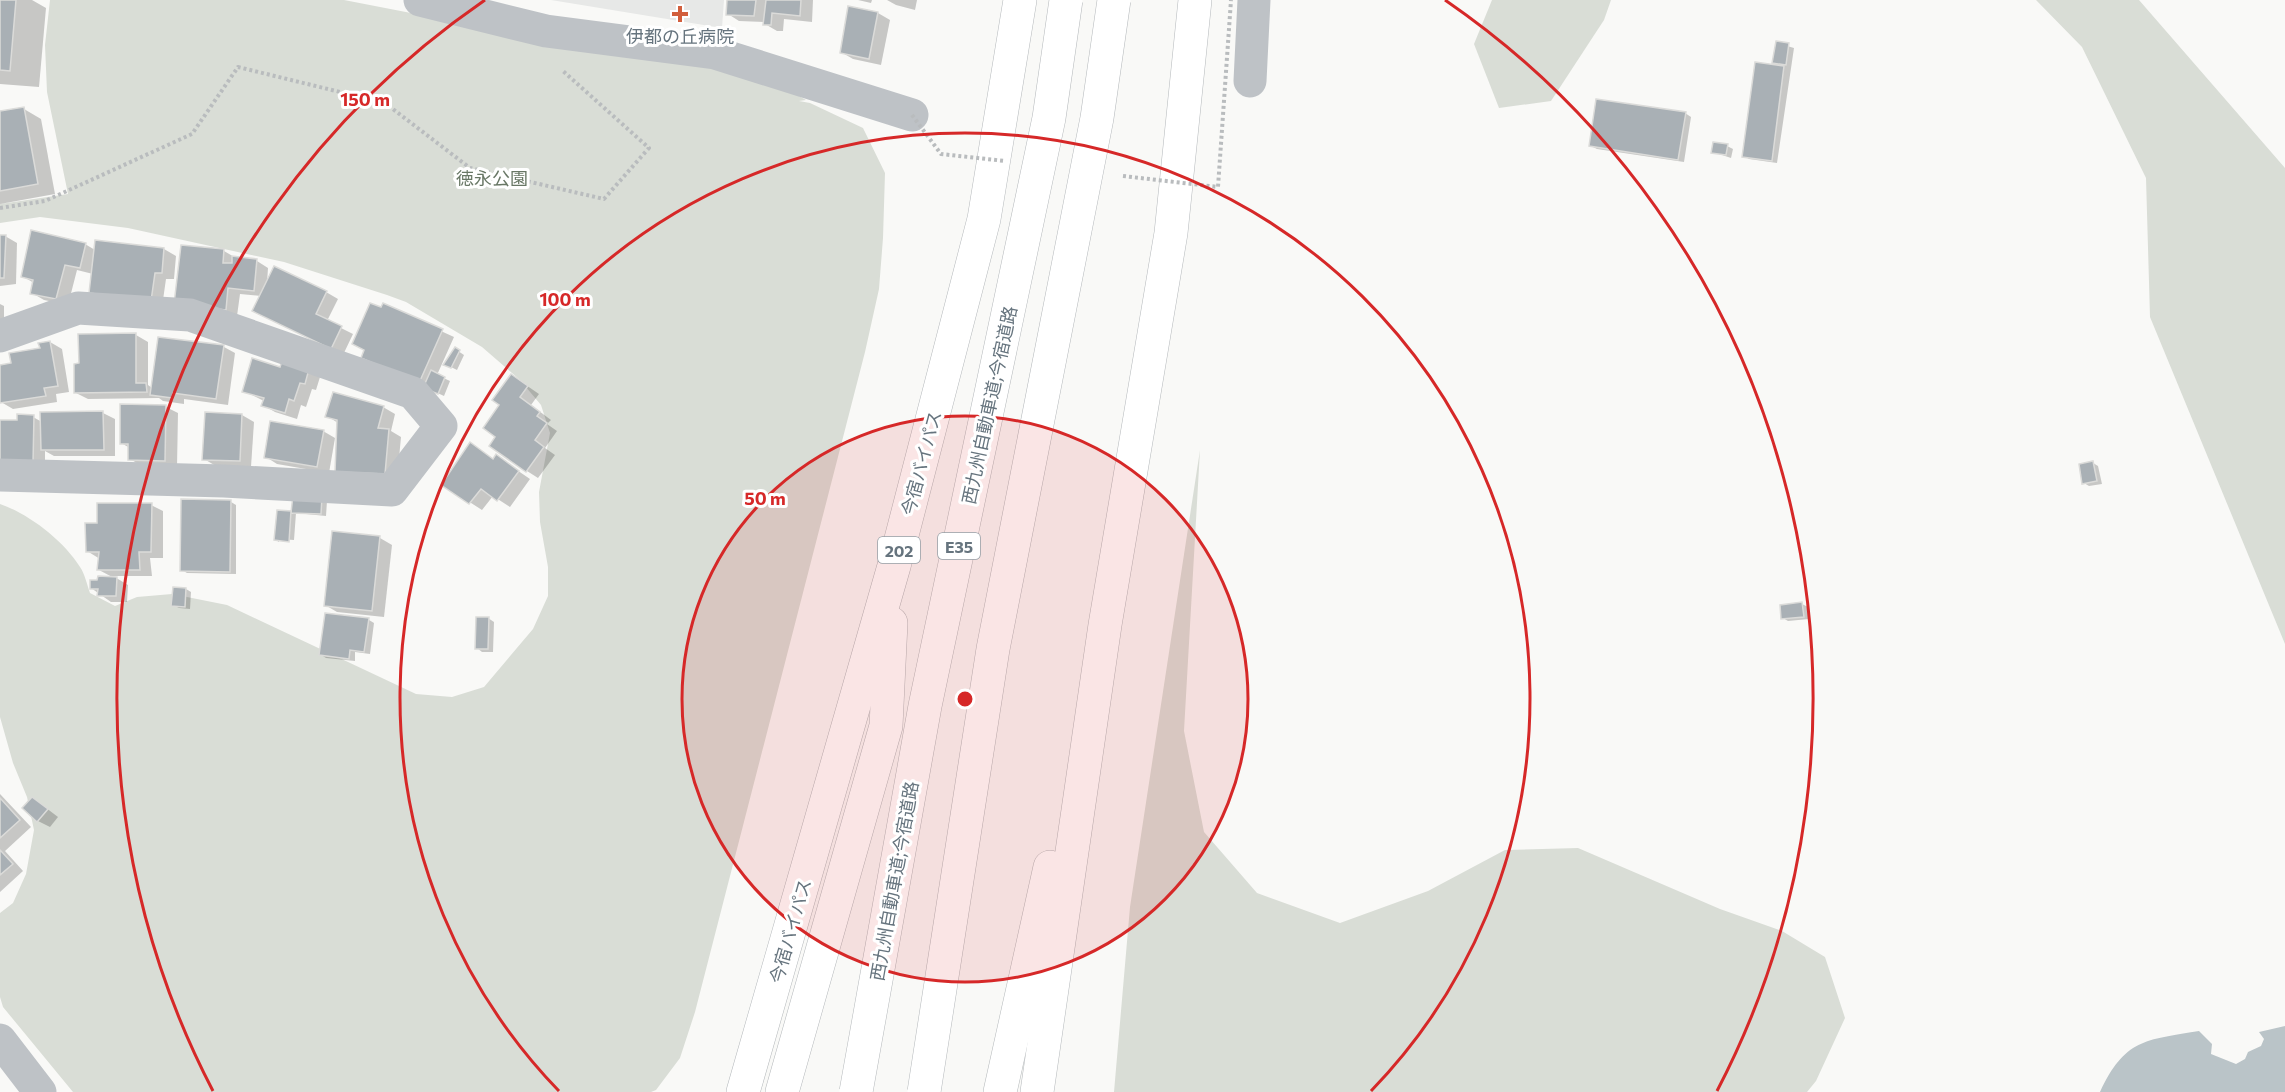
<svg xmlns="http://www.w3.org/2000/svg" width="2285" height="1092" font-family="Commissioner,'Noto Sans JP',sans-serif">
<rect width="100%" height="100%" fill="#f9f9f7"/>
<polygon fill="#e7e8e7" points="551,0 724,0 722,28"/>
<g fill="#d9ddd6">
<path d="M50,0H344L550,40L744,65L806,100L799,101L810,103L863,128L885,173L883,238L879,289L865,352L695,1012L680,1058L656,1090L651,1092H73L3,1007L0,997V913L13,903L26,874L34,830L27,797L13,763L0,717V504C29,514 63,540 80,567C85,574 87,585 90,593L115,606L137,597L172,594L227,605L416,694L452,697L484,687L533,629L548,596V567L540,522L539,492L550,433L541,405L520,380L482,347L406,302L387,295L284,262L128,228L40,217L0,223V204L68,194L47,92L45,45Z"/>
<polygon points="1492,0 1611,0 1604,20 1551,101 1499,108 1474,44"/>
<polygon points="2036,0 2139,0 2285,168 2285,644 2150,317 2146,178 2082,47"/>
<polygon points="1200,450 1184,731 1204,832 1257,893 1340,923 1428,891 1505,850 1578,848 1720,909 1782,931 1825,957 1845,1018 1816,1081 1807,1092 1114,1092 1130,907"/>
</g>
<path fill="#bac4c8" d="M2285,1026V1092H2100C2125,1039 2145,1040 2199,1031L2212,1044L2211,1054L2236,1064L2245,1059L2248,1052L2261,1046L2264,1039L2259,1032Z"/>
<g fill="#0003">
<polygon points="0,0 32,0 46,8 39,87 0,84"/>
<polygon points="728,0 813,0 812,22 784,19 783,31 777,31 765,24 765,22 739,21 728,14"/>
<polygon points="858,0 872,0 871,3"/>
<polygon points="887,0 917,0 915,10 896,5"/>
<polygon points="878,13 890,20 881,65 853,59 841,52"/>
<polygon points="1777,43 1794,48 1777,163 1749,159 1744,156 1773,66"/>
<polygon points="24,109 41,119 55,194 0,204 0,113"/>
<polygon points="1685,113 1691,117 1684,162 1597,149 1591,146"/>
<polygon points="1727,146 1733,149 1731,158 1713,152"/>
<polygon points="5,236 17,243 16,284 0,286 0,237"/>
<polygon points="85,244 95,250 164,249 176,256 174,279 166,279 162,307 93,274 77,270 68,305 44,300 32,293 34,283 22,276"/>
<polygon points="182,246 224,251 236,258 257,261 268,268 267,283 326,292 338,299 327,321 353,334 343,355 265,317 261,296 240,294 237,316 188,310"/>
<polygon points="0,304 4,306 4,334 0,334"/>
<polygon points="384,305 454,337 437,375 450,381 444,396 375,364"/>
<polygon points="136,335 148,342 148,385 152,388 224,347 235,353 228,405 184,399 184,404 163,401 159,398 88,399 76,393"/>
<polygon points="50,342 62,349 69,392 56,394 57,402 13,409 1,402 0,367 13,364"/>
<polygon points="455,349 464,355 457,370 445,364"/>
<polygon points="283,362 320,377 316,390 312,389 306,407 301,405 297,419 275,412 263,405 264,401 244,391 281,368"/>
<polygon points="523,383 539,394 531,405 551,420 547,424 557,431 545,448 555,455 538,478 527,471 497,437 501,405"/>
<polygon points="166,407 178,413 177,467 142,466 130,459 130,448 121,443"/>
<polygon points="383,407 395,414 391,431 401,437 397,480 348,478 338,423 327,416"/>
<polygon points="103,413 115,419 115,456 54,456 45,451 45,469 0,469 0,421 18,421 33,417 42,422"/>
<polygon points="206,414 242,415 254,422 251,467 216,466 204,459"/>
<polygon points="323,431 335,438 329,473 277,464 266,457"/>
<polygon points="496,456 530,479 510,507 493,496 482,510 443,485 494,460"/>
<polygon points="2093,463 2098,466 2102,484 2089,486 2084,483"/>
<polygon points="294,496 327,501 326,516 296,513 294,540 279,539 279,542 276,540 290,513 293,514"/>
<polygon points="231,502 236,505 236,574 187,573 182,570"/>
<polygon points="151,505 163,511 163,558 150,558 152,576 113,576 128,585 127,602 111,602 91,588 114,578 99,570 100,559 87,551 99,525"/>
<polygon points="333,533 380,538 392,545 384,617 337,612 325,605"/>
<polygon points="186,589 191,592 190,609 179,608 173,605"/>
<polygon points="1802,604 1808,607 1809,619 1788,621 1783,618"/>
<polygon points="488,618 494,622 493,652 482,652 477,648"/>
<polygon points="369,620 374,623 370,654 355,652 355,661 326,658 320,654"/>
<polygon points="0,794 31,827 5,851 23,871 0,892"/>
<polygon points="33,798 58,817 50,827 38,821"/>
</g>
<g fill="#a9b0b5" stroke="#dbdbd9" stroke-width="1.5">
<polygon points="0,0 16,0 10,71 0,70"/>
<polygon points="727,0 756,0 754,16 726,15"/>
<polygon points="766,0 801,0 800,16 772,13 771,25 763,25"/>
<polygon points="848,6 878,12 869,59 840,53"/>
<polygon points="1776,41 1789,43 1786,65 1772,63"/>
<polygon points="1755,62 1784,66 1772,161 1742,157"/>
<polygon points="1596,99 1686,112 1678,160 1589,146"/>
<polygon points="24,107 38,184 0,191 0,111"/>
<polygon points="1713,142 1728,144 1726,155 1711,153"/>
<polygon points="31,230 86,243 80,268 65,265 56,299 30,294 33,280 21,277"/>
<polygon points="0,235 6,235 4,278 0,278"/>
<polygon points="95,240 164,248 162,273 155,273 151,301 89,293"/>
<polygon points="181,245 224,249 223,263 232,263 232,256 257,259 254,291 228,288 226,310 174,304"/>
<polygon points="274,266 327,291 316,314 342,326 331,349 252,311"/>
<polygon points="370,303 381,307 383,303 443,329 419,383 361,358 364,350 352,344"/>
<polygon points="136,333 136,383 146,383 147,392 74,393 74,364 79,363 78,334"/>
<polygon points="158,337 224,345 216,399 173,393 172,398 150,395"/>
<polygon points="50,341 58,386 44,388 46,396 0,403 0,365 11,363 9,353 40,348 38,343"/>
<polygon points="455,347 460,350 451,368 443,365"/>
<polygon points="252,358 280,367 282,361 309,369 305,384 300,383 294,401 289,399 285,413 261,406 264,398 242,392"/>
<polygon points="431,370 445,377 438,394 423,388"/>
<polygon points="511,374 528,386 520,397 540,412 537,416 547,423 535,440 544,447 526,472 489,446 495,437 483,428 499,405 492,400"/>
<polygon points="333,392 384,406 378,428 389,429 385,474 335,472 337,420 325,417"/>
<polygon points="120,404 166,405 165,461 128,460 128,444 120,444"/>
<polygon points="103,411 104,450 41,450 40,412"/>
<polygon points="205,412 242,414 240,461 202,460"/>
<polygon points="17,414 34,415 33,463 0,463 0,420 17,420"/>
<polygon points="270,421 324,430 317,467 264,458"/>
<polygon points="470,442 493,459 496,454 519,471 497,501 481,489 469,504 441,485"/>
<polygon points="2093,461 2097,481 2082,484 2079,464"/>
<polygon points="293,495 322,496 321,514 291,513"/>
<polygon points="181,499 231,500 230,572 180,571"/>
<polygon points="97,503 152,503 151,552 139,552 140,570 97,570 99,552 86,552 85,523 97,523"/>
<polygon points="277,510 291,511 289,542 274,540"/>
<polygon points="332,531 380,536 372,611 324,606"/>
<polygon points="98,576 117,577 116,596 97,596 98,589 90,589 90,580 97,580"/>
<polygon points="173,587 186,588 185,607 171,606"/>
<polygon points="1802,602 1804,617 1781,619 1780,605"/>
<polygon points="325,613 369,618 364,652 350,650 349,659 319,655"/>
<polygon points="476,617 489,617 488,649 475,649"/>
<polygon points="32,797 48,809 37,822 22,808"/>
<polygon points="0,798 20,820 0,838"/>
<polygon points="0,850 13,864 0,875"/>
</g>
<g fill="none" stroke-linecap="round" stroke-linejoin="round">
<defs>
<g id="highway">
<polyline points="743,1092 894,566 984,219 1020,0"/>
<polyline points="782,1092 886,726 891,623"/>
<polyline points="1000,1092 1050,867"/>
<polyline points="1037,1092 1105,625 1171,233 1195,0"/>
</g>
</defs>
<use href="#highway" stroke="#b4b8bb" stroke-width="34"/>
<polyline stroke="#b9bcbe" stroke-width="4" stroke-dasharray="3 3" stroke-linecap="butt" points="0,208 45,201 192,134 238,67 385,103 470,168 604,199 649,148 563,71"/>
<g stroke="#bec2c6" stroke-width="33">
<polyline points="420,0 546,31 715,53 912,115"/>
<polyline points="1250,81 1254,0"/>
<polyline points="0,336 78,308 190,315 413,393 441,426 392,490 224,481 0,475"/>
<polyline points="0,1040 40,1092"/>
</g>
<use href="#highway" stroke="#fff" stroke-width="33"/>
<defs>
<g id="highway-bridge">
<polyline points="856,1092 925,706 1049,118 1066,0"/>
<polyline points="924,1092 993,649 1097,118 1114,0"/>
</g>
</defs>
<use href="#highway-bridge" stroke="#b4b8bb" stroke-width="34" stroke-linecap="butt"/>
<g stroke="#b9bcbe" stroke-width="4" stroke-dasharray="3 3" stroke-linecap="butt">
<polyline points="912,115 941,154 1005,161"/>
<polyline points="1123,176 1218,187 1231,0"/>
</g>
<use href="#highway-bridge" stroke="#fff" stroke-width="33"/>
</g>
<circle cx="965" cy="699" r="283" fill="#d62828" fill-opacity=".12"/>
<g fill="none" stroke="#d62828" stroke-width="3">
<circle cx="965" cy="699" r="283"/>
<path d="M559 1091A565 565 0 1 1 1371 1091"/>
<path d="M213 1091A848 848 0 0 1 485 0M1445 0A848 848 0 0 1 1717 1091"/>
</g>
<path fill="#d25f3d" stroke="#fff" stroke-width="2" d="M677 5h6v6h6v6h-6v6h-6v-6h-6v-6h6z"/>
<g text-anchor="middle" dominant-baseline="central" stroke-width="6" stroke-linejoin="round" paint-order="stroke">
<g fill="#fff" stroke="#949ea5" stroke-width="1.5">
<rect x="938" y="533" width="42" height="26" rx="4.5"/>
<rect x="878" y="537" width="42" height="26" rx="4.5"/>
</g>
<g font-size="16" font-weight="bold" fill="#66747e">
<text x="959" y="546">E35</text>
<text x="899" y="550">202</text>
</g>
<g font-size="18" fill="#66747e" stroke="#fff">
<text x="680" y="36">伊都の丘病院</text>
</g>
<g font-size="18" fill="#687765" stroke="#fff">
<text x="492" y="178">徳永公園</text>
</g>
<g font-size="18" fill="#66747e" stroke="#fff">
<text transform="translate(989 405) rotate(-78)">西九州自動車道;今宿道路</text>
<text transform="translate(921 463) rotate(-75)">今宿バイパス</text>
<text transform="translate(894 881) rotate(-80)">西九州自動車道;今宿道路</text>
<text transform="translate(790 931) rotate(-74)">今宿バイパス</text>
</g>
</g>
<circle cx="965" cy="699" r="9" fill="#d62828" stroke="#fff" stroke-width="3"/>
<g font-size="18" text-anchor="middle" font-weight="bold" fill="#d62828" stroke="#fff" stroke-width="6" stroke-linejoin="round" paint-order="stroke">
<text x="365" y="106">150 m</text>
<text x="565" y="306">100 m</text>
<text x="765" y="505">50 m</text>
</g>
</svg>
